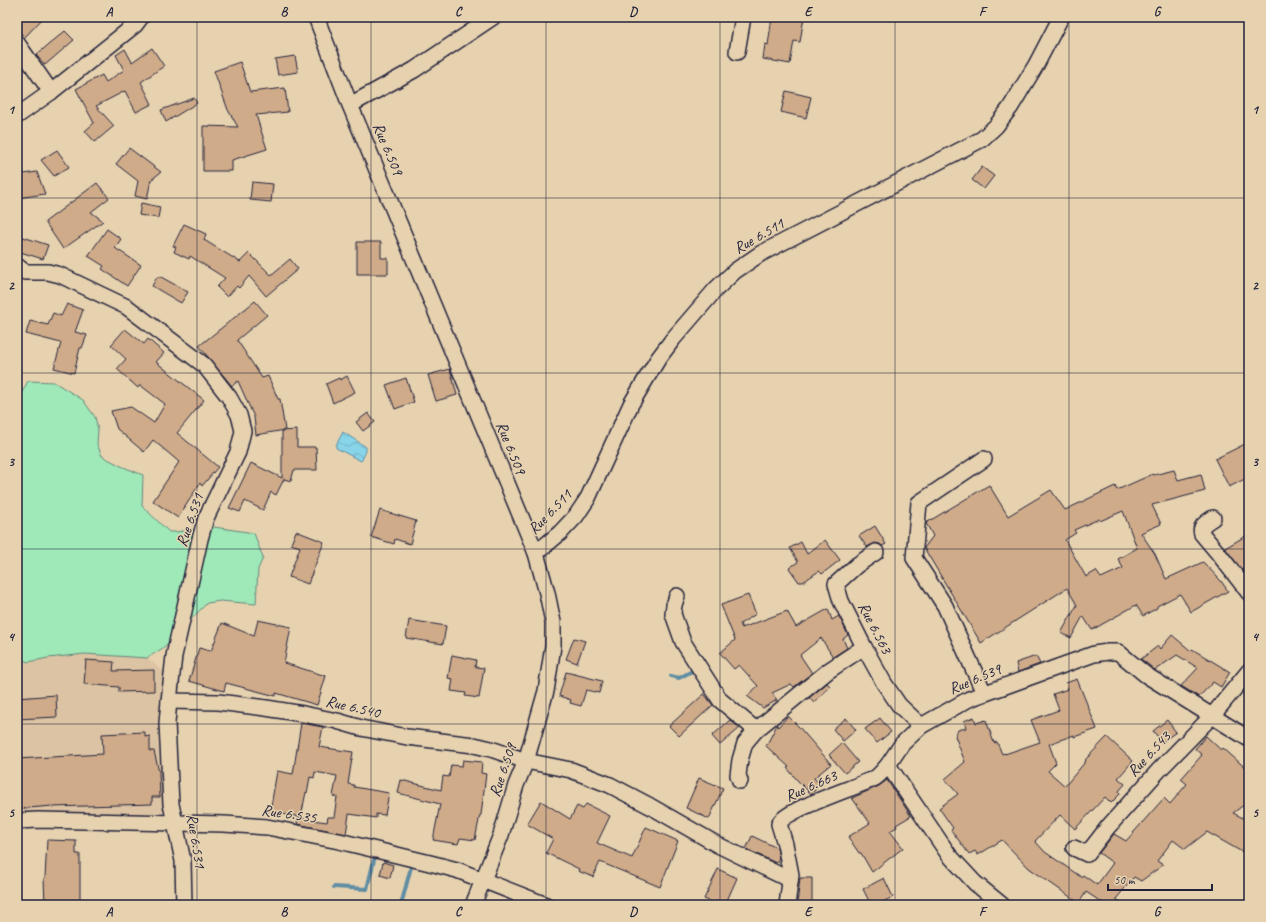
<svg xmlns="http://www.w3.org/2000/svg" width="1266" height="922" font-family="Caveat,sans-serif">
<defs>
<pattern id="water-waves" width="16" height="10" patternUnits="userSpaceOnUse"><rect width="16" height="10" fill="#88d4e8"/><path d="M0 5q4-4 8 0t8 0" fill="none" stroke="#75b6c8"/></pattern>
</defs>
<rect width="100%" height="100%" fill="#e7d2b0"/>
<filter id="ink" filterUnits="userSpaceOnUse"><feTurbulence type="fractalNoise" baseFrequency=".025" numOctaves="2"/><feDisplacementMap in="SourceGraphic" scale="8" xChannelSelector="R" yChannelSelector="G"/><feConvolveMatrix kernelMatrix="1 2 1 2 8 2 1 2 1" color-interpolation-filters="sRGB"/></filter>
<g filter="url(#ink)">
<polygon fill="#dcc3a3" points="85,654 147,658 172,678 168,812 17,819 17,657 28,662 48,658"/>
<polygon fill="#9fe9b8" stroke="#60867a" points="28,381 54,382 83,400 95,417 98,430 97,444 102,456 121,466 143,475 142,506 169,532 176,532 214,527 254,533 263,558 258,569 256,604 220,601 207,603 163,648 147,658 85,654 48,658 28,662 17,657 17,402"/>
<polygon fill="url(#water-waves)" stroke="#5f8da3" points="343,432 366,447 366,451 362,460 361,461 336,448 336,445"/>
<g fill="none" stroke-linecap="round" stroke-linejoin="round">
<g stroke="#5f8da3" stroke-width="4">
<polyline points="671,676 679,678 696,669"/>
<polyline points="334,887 367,889 374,860"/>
<polyline points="401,905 411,867"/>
</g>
</g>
<g fill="#cfab8a" stroke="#22223b" fill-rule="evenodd">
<polygon points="17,17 44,17 25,37 17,29"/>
<polygon points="772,17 804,17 800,42 794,41 790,64 763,59 765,44 768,45"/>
<polygon points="65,31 74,40 45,65 36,55"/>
<polygon points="152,48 164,66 141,82 152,104 136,112 125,91 96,106 114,126 95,142 85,131 94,123 76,89 102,75 106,82 124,70 116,55 125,49 132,62"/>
<polygon points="295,56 298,72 278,75 275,59"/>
<polygon points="240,62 250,92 285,88 288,112 256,115 267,149 232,160 232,171 203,171 203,126 238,127 228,110 214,71"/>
<polygon points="786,91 811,97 806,118 781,112"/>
<polygon points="194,98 197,103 166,122 161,110"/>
<polygon points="129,148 161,172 151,180 147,199 135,196 138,181 116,164"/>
<polygon points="57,150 69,167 54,176 41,160"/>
<polygon points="982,167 994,176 984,189 972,180"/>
<polygon points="37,172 45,194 17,198 17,175"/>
<polygon points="252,182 273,184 271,202 250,200"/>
<polygon points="97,183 109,198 91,212 103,221 63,249 45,222"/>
<polygon points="141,203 160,207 158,218 139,215"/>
<polygon points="184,224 206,234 204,240 240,262 249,253 271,275 290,259 298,269 266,296 249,276 239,288 237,286 227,297 217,287 225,278 190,256 189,259 174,252 176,247 173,246"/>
<polygon points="107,229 121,239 115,248 141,265 127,286 102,269 104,266 88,256"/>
<polygon points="17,235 48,245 43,259 17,251"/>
<polygon points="357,242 381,242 381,258 388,258 388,274 357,274"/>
<polygon points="157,277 161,277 188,292 181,303 152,286"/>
<polygon points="255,301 267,315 237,340 262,378 268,376 278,399 280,399 285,430 256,435 254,417 238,381 232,386 199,346"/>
<polygon points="67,304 83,310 75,332 87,335 82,348 80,348 74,373 54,368 61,343 26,334 30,321 48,325 53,313 61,316"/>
<polygon points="125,329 144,344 148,339 164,353 156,362 204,400 177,433 218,467 202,486 200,483 178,518 153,501 179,462 153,440 144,452 117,429 111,411 131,407 154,423 165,404 140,385 138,388 117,369 126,359 111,345"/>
<polygon points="450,369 457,395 436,401 428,375"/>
<polygon points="347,376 355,392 333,403 326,384 339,378 340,380"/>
<polygon points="406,378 414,402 395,409 386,385"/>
<polygon points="368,413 375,422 363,431 356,422"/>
<polygon points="297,430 297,447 316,447 317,470 294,470 291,481 284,479 276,495 271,492 263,510 245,501 240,512 229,508 251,463 282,478 282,431"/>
<polygon points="1249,442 1249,477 1229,487 1215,459"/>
<path d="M1174,470L1178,480L1201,474L1205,491L1152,505L1161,524L1141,533L1155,554L1166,579L1203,562L1221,581L1228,591L1191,612L1180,594L1157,606V608L1143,616L1136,605L1092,630L1083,616L1071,638L1061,633L1077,605L1067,588L981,643L924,548L933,536L926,523L989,485L1008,516L1051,490L1065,510L1115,486L1117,490L1153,474L1154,475ZM1123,511L1137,548L1118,559L1123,568L1101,578L1096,571L1086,577L1065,540L1076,533L1074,530L1099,519L1100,521Z"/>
<polygon points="380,510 416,521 410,544 395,539 394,544 371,537"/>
<polygon points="875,526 886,544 882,546 880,544 875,543 867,547 859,536"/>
<polygon points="296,531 324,542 308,584 289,577 300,547 291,544"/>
<polygon points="1249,534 1249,566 1242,570 1225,548"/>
<polygon points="825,540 840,560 822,574 819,571 803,582 799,582 789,568 798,562 790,548 801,542 807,554"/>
<polygon points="748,595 756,614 740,624 742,628 787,611 796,627 828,609 832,620 839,616 848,635 843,639 847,648 833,657 821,638 800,655 812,673 794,687 791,684 772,693 777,700 763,708 747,696 758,686 739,665 734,669 720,653 735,640 721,605"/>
<polygon points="258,620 291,627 284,663 326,676 317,705 276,693 276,696 226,683 224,691 189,681 199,648 211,651 222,623 254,636"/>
<polygon points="409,620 446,626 443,644 406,638"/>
<polygon points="1172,635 1191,651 1192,649 1230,672 1221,687 1213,682 1199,697 1181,686 1198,668 1177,655 1155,670 1141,659 1158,646 1160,649"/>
<polygon points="574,638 585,641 577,663 566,659"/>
<polygon points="452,655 476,660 475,667 484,668 479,698 465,696 466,693 451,691 453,679 448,678"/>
<polygon points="1036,656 1040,664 1018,672 1016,663"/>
<polygon points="86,660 114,662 113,671 154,670 154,691 119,692 119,687 84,684"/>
<polygon points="566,672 602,681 599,693 586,690 581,706 570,703 571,700 559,696"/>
<polygon points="1077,679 1097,729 1074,737 1074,735 1049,744 1056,763 1048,771 1065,786 1086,761 1085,760 1107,737 1133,761 1118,778 1125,784 1119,791 1120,794 1111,803 1105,797 1075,829 1060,815 1035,841 1045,852 1081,877 1083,875 1097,885 1113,863 1099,853 1114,834 1126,841 1164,798 1170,804 1187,784 1181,779 1202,755 1195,749 1206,736 1221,750 1223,748 1249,771 1249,801 1233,813 1249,821 1249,856 1207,832 1185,849 1173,840 1157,861 1163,865 1141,881 1134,877 1116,899 1125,905 1106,905 1086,892 1079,903 1029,868 1002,840 978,855 975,851 969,854 951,830 953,828 939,808 958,794 945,779 965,762 955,736 958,730 966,728 964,721 974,717 976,723 986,720 994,743 997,742 1002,754 1005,753 1005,754 1040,742 1031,720 1059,710 1053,694 1068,689 1066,683"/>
<polygon points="827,683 830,686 814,703 809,698"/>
<polygon points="704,694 713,705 679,736 669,726"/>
<polygon points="56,695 57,717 17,719 17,698"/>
<polygon points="788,716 799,727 831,764 814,778 820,785 811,794 798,781 787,768 789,767 766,746 777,725 778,727"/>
<polygon points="846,718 856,730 843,741 833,729"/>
<polygon points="880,718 891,732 877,743 865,729"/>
<polygon points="730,720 740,728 720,745 712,736"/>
<polygon points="1167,720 1176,732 1162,742 1153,731"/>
<polygon points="301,723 323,727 319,747 353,752 348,784 354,785 354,787 389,793 385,815 376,814 376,818 349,814 346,834 297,824 298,818 327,822 328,817 334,817 337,797 333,796 337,776 315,772 314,778 310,777 307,793 306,792 301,817 270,812 277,771 293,774"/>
<polygon points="145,732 145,737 150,736 150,751 154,751 159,772 160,797 152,797 152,804 52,807 52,806 17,809 17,759 103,754 102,734"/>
<polygon points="842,743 858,762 845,773 829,755"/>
<polygon points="463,760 482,762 481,773 486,774 481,815 480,815 475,840 460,838 458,844 433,840 440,804 398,793 401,780 441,790 443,776 449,777 451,765 462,766"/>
<polygon points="699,778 723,788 709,819 686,808"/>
<polygon points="887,780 911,816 896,825 897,827 890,831 903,848 872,872 861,853 859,853 848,837 870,823 852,798 879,786"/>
<polygon points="541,801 570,819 577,806 583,809 586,804 610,816 597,843 632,858 646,827 678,841 660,887 600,862 593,877 578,871 579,869 546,853 553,839 527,824"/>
<polygon points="752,836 777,848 779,858 776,863 746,849"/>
<polygon points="47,840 76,841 76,854 80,854 80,905 45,905 44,878 45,878"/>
<polygon points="383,862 393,865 390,878 380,875"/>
<polygon points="718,869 737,878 725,905 715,901 714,903 704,899"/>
<polygon points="800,878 812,878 812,905 797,905"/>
<polygon points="884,878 893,897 876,905 871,905 863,889"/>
</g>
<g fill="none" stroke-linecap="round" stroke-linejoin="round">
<defs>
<g id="street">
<polyline points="316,17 350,105 536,553 547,593 553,622 553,646 546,691 526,761 516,785 501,835 473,905"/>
<polyline points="17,43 51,92"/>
<polyline points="737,52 743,17"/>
<polyline points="350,105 414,70 493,17"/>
<polyline points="17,116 51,92 135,25 141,17"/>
<polyline points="17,266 25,272 48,272 60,275 127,307 204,365 229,397 239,415 243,431 238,452 206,518 200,539 174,656 169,701 167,723 171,804 183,861 184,905"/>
<path d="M1213,518C1207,522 1199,526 1202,534L1218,553L1249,593"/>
<polyline points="876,552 857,565 836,584 841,601 864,647 884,683 899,705 921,726"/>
<polyline points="536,553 560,533 576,516 588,498 631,404 658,359 673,339 716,289 735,271 760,254 982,139 996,126 1010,108 1036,65 1061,17"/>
<polyline points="677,596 674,605 673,614 683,642 720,700 756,730"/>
<polyline points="984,693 945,606 914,558 919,503 984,459"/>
<polyline points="169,701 218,702 266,708 303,714 337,721 361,728 407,737 474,745 491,749 526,761 571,770 610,785 650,806 718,845 790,880"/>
<polyline points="740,781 738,775 740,760 745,743 756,730 828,671 864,647"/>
<polyline points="17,821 38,820 224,824 267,827 339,841 434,864 457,870 546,905"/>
<polyline points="1074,848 1087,854 1108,827 1160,769 1212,716 1249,671"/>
<path d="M787,905L791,875L785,844L779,824C785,809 858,787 875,778C880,775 884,769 888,765"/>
<polyline points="1002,905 975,883 949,855 888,765 902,744 921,726 969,699 1094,654 1108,652 1118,652 1146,675 1249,739"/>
</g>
</defs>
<use href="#street" stroke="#22223b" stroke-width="18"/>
<use href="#street" stroke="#e7d2b0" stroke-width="15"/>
</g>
</g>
<path fill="none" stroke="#22223b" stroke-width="1" stroke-opacity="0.55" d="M197,17V905M371,17V905M546,17V905M720,17V905M895,17V905M1069,17V905M17,198H1249M17,373H1249M17,549H1249M17,724H1249"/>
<g text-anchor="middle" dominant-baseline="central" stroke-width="3" stroke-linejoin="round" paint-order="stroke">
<g font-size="16" fill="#22223b" stroke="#e7d2b0">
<text transform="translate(388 149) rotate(67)">Rue 6.509</text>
<text transform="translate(759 236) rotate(-30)">Rue 6.511</text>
<text transform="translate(511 448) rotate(68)">Rue 6.509</text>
<text transform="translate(550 512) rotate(-46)">Rue 6.511</text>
<text transform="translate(190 520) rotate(-71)">Rue 6.531</text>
<text transform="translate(875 628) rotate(63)">Rue 6.563</text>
<text transform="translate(975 679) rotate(-23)">Rue 6.539</text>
<text transform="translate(353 707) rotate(13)">Rue 6.540</text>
<text transform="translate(1149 754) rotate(-47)">Rue 6.543</text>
<text transform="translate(503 770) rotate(-71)">Rue 6.509</text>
<text transform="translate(811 786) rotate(-24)">Rue 6.663</text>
<text transform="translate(289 814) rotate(9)">Rue 6.535</text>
<text transform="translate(196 841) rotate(81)">Rue 6.531</text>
</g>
</g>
<rect width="1266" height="922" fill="none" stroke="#e7d2b0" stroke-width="44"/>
<path d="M1108 884v6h104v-6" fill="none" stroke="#22223b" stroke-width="2"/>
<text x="1114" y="884" font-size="12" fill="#22223b" stroke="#e7d2b0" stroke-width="3" paint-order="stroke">50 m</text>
<rect x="22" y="22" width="1222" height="878" fill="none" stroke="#22223b" stroke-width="1.5"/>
<g font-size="13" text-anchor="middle" font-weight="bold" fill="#22223b">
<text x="109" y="16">A</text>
<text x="284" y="16">B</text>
<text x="458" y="16">C</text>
<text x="633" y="16">D</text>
<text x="808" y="16">E</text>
<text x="982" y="16">F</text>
<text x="1157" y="16">G</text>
<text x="11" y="114">1</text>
<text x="1255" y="114">1</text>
<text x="11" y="290">2</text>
<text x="1255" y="290">2</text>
<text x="11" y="466">3</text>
<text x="1255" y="466">3</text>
<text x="11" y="641">4</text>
<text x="1255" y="641">4</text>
<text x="11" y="817">5</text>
<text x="1255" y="817">5</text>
<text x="109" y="916">A</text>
<text x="284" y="916">B</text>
<text x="458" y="916">C</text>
<text x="633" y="916">D</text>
<text x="808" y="916">E</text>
<text x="982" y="916">F</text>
<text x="1157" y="916">G</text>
</g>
</svg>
